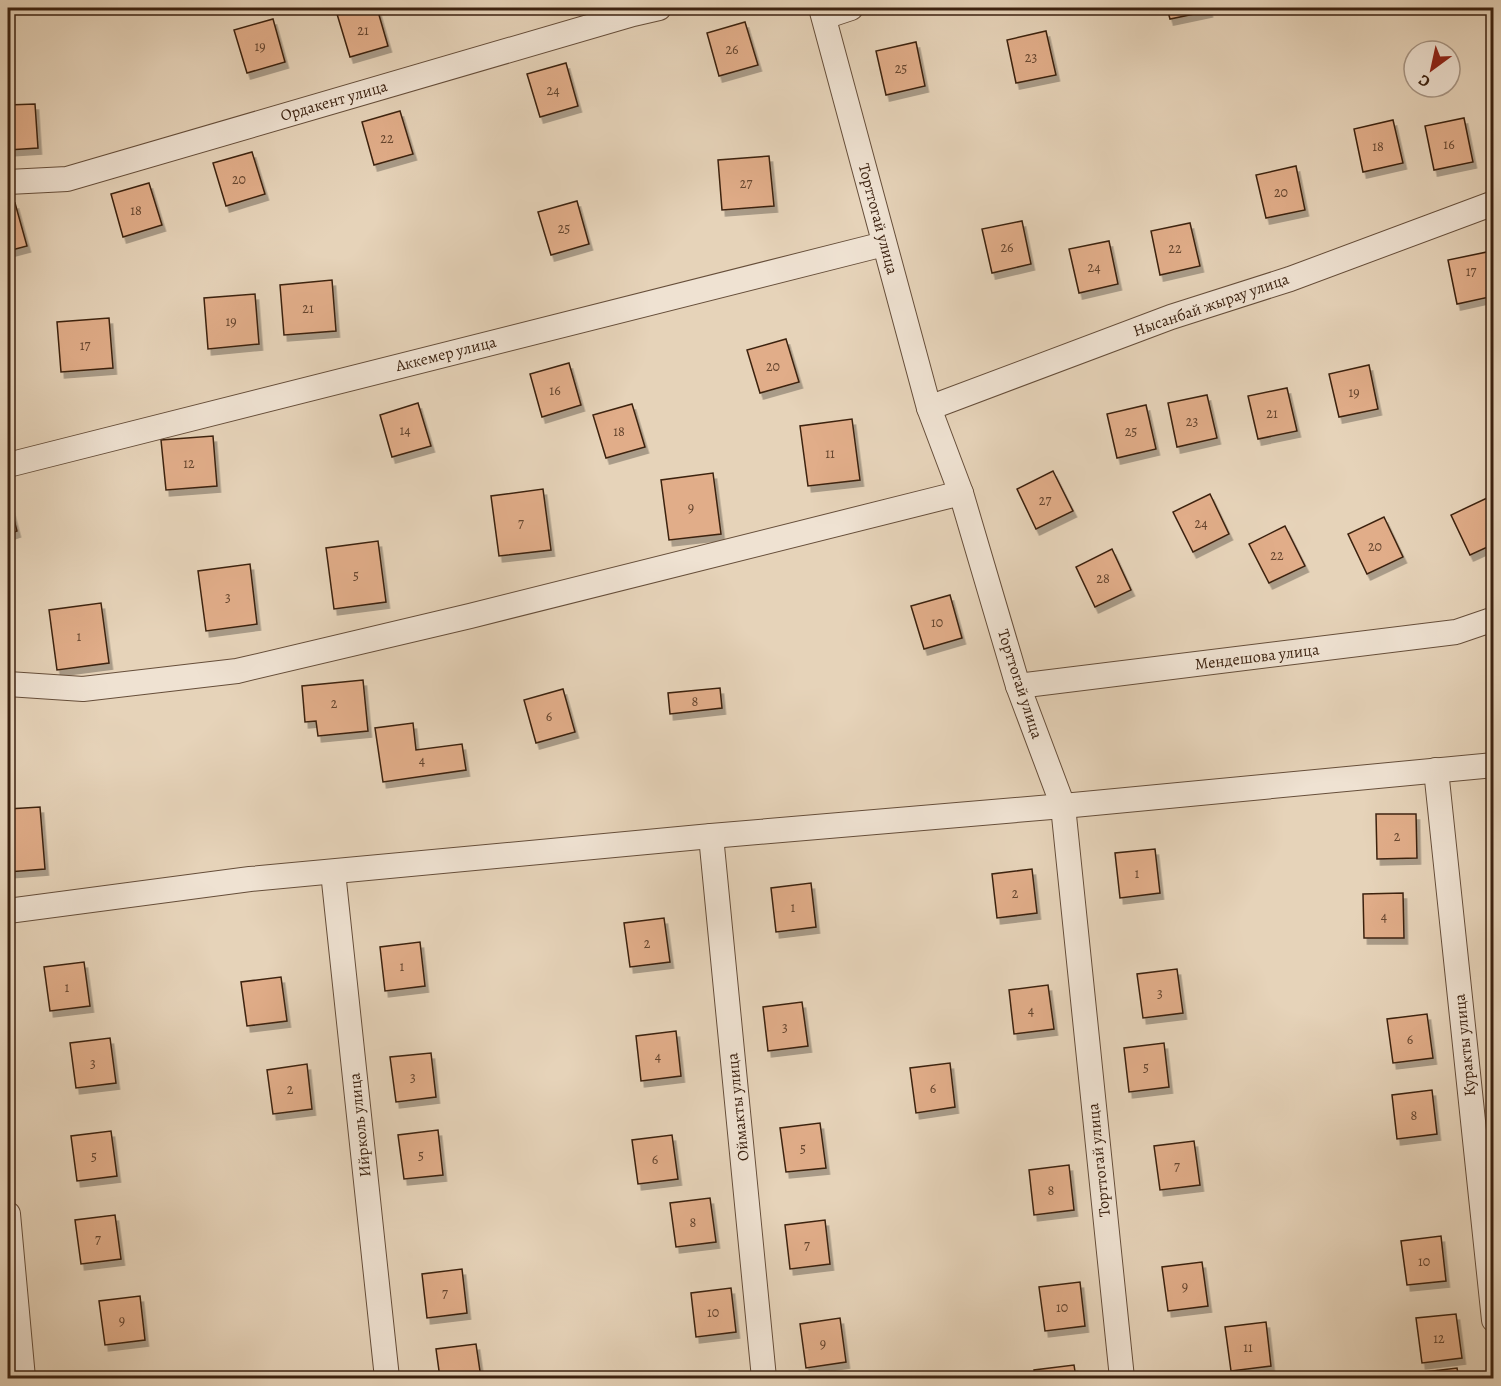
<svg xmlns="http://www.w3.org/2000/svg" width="1501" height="1386" font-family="Alegreya,serif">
<defs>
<filter id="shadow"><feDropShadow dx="3.5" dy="6" stdDeviation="0" flood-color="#0004"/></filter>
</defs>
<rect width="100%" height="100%" fill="#e6d3b9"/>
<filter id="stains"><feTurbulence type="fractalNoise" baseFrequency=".00333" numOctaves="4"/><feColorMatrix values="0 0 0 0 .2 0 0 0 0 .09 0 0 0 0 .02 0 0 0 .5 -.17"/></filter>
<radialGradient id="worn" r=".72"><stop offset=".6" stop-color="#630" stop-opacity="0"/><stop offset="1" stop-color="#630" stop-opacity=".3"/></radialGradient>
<g fill="#e1ad89" stroke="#3c2210" stroke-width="1.5" filter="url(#shadow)">
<polygon points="361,8 377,8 388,46 350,57 337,14"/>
<polygon points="1167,8 1208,8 1209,11 1170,19"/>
<polygon points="273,19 285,62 247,73 234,30"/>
<polygon points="745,22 758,65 719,76 707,33"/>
<polygon points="1046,31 1056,75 1016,83 1007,40"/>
<polygon points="916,42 925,86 886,95 876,51"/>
<polygon points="566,63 578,106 540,117 527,74"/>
<polygon points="35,104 38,148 8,150 8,105"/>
<polygon points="400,111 413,154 374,165 362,122"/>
<polygon points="1464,118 1473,162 1434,170 1425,126"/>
<polygon points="1393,120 1403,163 1363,172 1354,129"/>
<polygon points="252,152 265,194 226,206 213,163"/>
<polygon points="769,156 774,206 722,210 718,160"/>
<polygon points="1296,166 1305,210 1266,218 1256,175"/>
<polygon points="149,183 162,225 123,237 111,194"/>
<polygon points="577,201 589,244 551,255 538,212"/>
<polygon points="15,203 27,246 8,251 8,205"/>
<polygon points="1022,221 1031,264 992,273 982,229"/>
<polygon points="1190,223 1200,266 1160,275 1151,231"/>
<polygon points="1109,241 1118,284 1079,293 1069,249"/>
<polygon points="1487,252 1494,282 1494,296 1457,304 1448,260"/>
<polygon points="332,280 336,331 284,335 280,285"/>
<polygon points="255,294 259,344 208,349 204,298"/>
<polygon points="109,318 113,368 61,372 57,322"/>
<polygon points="786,339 799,382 760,393 747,350"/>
<polygon points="569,363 581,405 542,417 530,374"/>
<polygon points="1369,365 1378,409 1339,417 1329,374"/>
<polygon points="1287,388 1297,431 1258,439 1248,396"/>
<polygon points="1207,395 1217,438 1177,447 1168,403"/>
<polygon points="418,403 431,446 392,457 380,415"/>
<polygon points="632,404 645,447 606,458 593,415"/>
<polygon points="1146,405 1156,449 1117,458 1107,414"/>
<polygon points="852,419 860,480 808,486 800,426"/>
<polygon points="213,436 217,486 166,490 161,440"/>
<polygon points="1053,471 1073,511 1036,529 1017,489"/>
<polygon points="713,473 721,534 669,540 661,480"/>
<polygon points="543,489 551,550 499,556 491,496"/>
<polygon points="1210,494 1229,534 1193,552 1173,512"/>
<polygon points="8,497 17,531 8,534"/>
<polygon points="1487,498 1494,511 1494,544 1470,555 1451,515"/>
<polygon points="1384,517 1403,557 1367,574 1348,534"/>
<polygon points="1285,526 1305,566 1269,583 1249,544"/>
<polygon points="378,541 386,602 334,609 326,548"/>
<polygon points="1112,549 1131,590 1095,607 1076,567"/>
<polygon points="250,564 257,624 206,631 198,571"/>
<polygon points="950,595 962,638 924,649 911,606"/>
<polygon points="101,603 109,663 57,670 49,610"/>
<polygon points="363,680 368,731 318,736 316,721 305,722 302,686"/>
<polygon points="720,688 722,708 670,714 668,693"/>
<polygon points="563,689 575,732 536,743 524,700"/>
<polygon points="413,723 416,750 462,744 466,770 383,782 375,728"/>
<polygon points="40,807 45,869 8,872 8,809"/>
<polygon points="1376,814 1416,814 1417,858 1377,859"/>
<polygon points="1155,849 1160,893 1120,898 1115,853"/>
<polygon points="1032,869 1037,913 997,918 992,874"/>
<polygon points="811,883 816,927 776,932 771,888"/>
<polygon points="1403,893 1404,938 1364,938 1363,894"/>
<polygon points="664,918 670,962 630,967 624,923"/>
<polygon points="420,942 425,986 385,991 380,947"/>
<polygon points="84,962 90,1006 50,1011 44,967"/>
<polygon points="1177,969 1183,1013 1143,1018 1137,974"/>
<polygon points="281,977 287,1021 247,1026 241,982"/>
<polygon points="1048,985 1054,1029 1014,1034 1009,990"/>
<polygon points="802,1002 808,1046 768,1051 763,1007"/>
<polygon points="1427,1014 1433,1058 1393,1063 1387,1019"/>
<polygon points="676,1031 681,1076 641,1081 636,1036"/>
<polygon points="110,1038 116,1083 76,1088 70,1043"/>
<polygon points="1164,1043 1169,1087 1129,1092 1124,1048"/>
<polygon points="431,1053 436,1097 396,1102 390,1057"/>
<polygon points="950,1063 955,1107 916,1113 910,1068"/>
<polygon points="307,1064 312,1109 273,1114 267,1070"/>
<polygon points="1432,1090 1437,1134 1397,1139 1392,1095"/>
<polygon points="820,1123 826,1168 786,1172 780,1128"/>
<polygon points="438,1130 443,1175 404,1179 398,1135"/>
<polygon points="111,1131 117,1176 77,1181 71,1136"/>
<polygon points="672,1135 678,1179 638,1184 632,1140"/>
<polygon points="1194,1141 1200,1185 1160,1190 1154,1146"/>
<polygon points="1069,1165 1074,1210 1034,1215 1029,1170"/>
<polygon points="710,1198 716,1242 676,1247 670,1203"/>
<polygon points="115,1215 121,1259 81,1264 75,1220"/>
<polygon points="825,1220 830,1264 790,1269 785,1225"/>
<polygon points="1441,1236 1446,1281 1407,1285 1401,1241"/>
<polygon points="1202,1262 1208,1306 1168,1311 1162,1267"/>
<polygon points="462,1269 467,1313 427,1318 422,1274"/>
<polygon points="1080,1282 1085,1326 1045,1331 1039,1287"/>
<polygon points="731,1288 736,1332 696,1337 691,1293"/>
<polygon points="140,1296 145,1340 105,1345 99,1301"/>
<polygon points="1456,1314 1462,1358 1422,1363 1416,1318"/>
<polygon points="840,1318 846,1362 806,1368 800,1324"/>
<polygon points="1266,1322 1271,1366 1231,1371 1225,1327"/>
<polygon points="476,1344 481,1378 440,1378 436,1349"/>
<polygon points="1074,1365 1076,1378 1035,1378 1034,1370"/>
<polygon points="1457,1368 1459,1378 1418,1378 1417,1373"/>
</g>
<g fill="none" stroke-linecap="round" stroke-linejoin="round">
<defs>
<g id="minor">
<polyline points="821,8 929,408 961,493 1018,686 1063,806 1122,1378"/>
<polyline points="824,17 851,8"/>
<polyline points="8,182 67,179 633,14 659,8"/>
<polyline points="929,408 1171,317 1290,279 1494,203"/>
<polyline points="8,465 884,244"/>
<polyline points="8,684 83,689 237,671 470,616 961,493"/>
<polyline points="1018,686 1456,632 1494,619"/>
<polyline points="1436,770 1494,1320"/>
<polyline points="711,836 764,1378"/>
<polyline points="333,872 387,1378"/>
<polyline points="8,911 250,879 711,836 1063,806 1494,765"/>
<polyline points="8,1214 23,1378"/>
</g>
</defs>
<use href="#minor" stroke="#664e3a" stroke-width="26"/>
<use href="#minor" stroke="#efe2d2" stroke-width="24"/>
</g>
<g text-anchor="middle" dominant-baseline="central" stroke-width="4.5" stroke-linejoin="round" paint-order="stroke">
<g font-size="14" fill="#65452e">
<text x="363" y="30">21</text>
<text x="260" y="46">19</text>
<text x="732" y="49">26</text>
<text x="1031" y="57">23</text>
<text x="901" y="68">25</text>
<text x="553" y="90">24</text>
<text x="387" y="138">22</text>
<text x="1449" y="144">16</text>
<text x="1378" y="146">18</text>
<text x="239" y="179">20</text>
<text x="746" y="183">27</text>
<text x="1281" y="192">20</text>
<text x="136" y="210">18</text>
<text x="564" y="228">25</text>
<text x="1007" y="247">26</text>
<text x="1175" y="248">22</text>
<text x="1094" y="267">24</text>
<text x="1471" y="271">17</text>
<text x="308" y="308">21</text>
<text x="231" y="321">19</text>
<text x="85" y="345">17</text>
<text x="773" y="366">20</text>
<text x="555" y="390">16</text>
<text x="1354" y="392">19</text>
<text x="1272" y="413">21</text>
<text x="1192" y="421">23</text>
<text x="405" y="430">14</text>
<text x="619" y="431">18</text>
<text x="1131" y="431">25</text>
<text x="830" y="453">11</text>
<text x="189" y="463">12</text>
<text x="1045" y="500">27</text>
<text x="691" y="507">9</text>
<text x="521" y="523">7</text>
<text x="1201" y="523">24</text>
<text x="1375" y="546">20</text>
<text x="1277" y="555">22</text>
<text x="356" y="575">5</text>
<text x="1103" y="578">28</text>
<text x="228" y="597">3</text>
<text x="937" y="622">10</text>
<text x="79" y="636">1</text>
<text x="695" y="701">8</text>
<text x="334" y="703">2</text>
<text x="549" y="716">6</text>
<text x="422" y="760">4</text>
<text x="1397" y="836">2</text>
<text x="1137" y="873">1</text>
<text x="1015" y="893">2</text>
<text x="793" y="907">1</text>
<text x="1384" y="916">4</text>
<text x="647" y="943">2</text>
<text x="402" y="966">1</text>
<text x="67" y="987">1</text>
<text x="1160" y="993">3</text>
<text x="1031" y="1010">4</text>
<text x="785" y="1027">3</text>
<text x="1410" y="1039">6</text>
<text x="658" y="1056">4</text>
<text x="93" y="1063">3</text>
<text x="1146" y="1067">5</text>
<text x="413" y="1077">3</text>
<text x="933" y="1088">6</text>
<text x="290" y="1089">2</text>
<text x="1414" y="1115">8</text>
<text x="803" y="1148">5</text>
<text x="421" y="1155">5</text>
<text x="94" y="1156">5</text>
<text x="655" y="1159">6</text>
<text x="1177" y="1166">7</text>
<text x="1051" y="1190">8</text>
<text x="693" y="1222">8</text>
<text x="98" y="1239">7</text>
<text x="807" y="1245">7</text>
<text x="1424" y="1261">10</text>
<text x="1185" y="1286">9</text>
<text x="445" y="1293">7</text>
<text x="1062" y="1307">10</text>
<text x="713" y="1312">10</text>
<text x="122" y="1320">9</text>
<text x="1439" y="1338">12</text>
<text x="823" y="1343">9</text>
<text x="1248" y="1347">11</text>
</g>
<g font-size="16" fill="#3c2210" stroke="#efe2d2">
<text transform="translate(334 101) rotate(-16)">Ордакент улица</text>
<text transform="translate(878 219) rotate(75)">Торттогай улица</text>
<text transform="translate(1211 305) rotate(-19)">Нысанбай жырау улица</text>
<text transform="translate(446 354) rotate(-14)">Аккемер улица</text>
<text transform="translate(1257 657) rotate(-7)">Мендешова улица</text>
<text transform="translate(1020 684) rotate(72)">Торттогай улица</text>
<text transform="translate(1465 1045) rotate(-96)">Куракты улица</text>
<text transform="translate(738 1107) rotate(-96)">Оймакты улица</text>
<text transform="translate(360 1125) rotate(-96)">Ийрколь улица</text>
<text transform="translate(1099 1160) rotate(-96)">Торттогай улица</text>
</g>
</g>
<rect width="1501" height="1386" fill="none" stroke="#e6d3b9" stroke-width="30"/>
<rect x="9" y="9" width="1483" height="1368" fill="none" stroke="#3c2210" stroke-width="3"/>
<rect x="15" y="15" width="1471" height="1356" fill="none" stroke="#3c2210" stroke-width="1.5"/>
<g transform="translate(1432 69) rotate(213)"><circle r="28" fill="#efe2d2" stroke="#a79584" stroke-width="1.5"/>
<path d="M0-4.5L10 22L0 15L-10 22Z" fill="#8f2418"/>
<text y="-9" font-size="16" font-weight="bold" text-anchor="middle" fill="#3c2210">С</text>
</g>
<rect width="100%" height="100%" filter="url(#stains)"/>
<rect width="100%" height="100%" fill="url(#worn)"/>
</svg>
